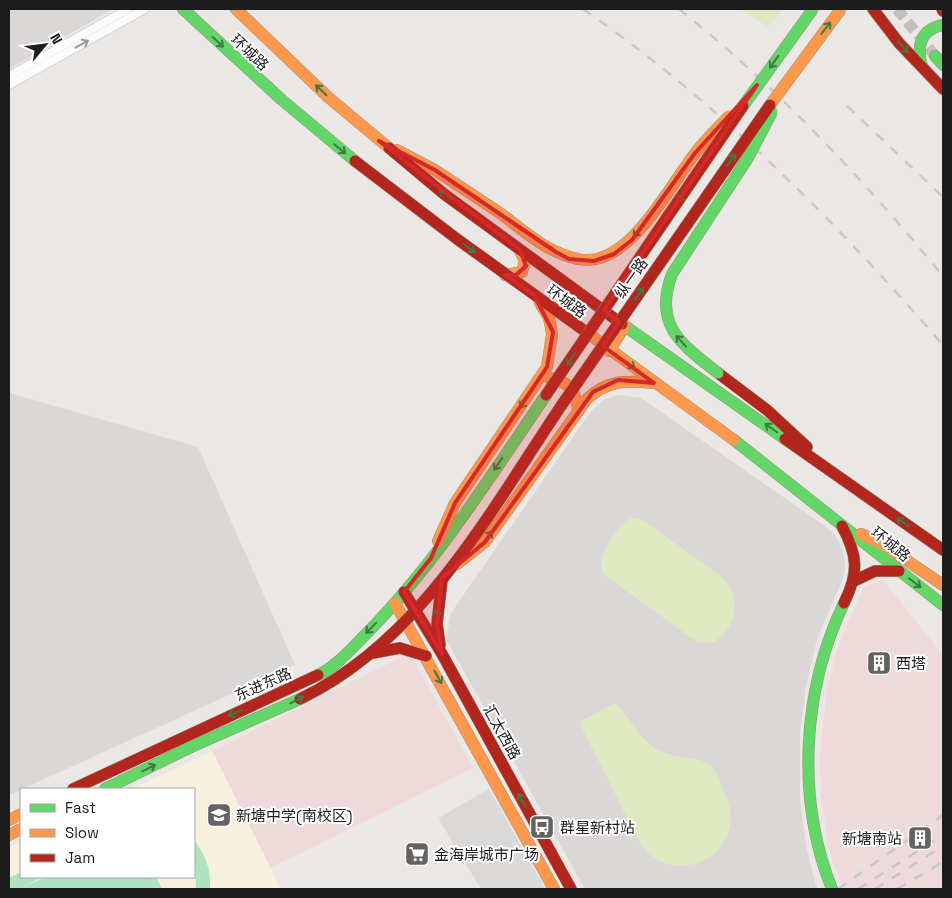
<svg xmlns="http://www.w3.org/2000/svg" width="952" height="898" font-family="'Space Grotesk','Noto Sans SC',sans-serif">
<rect width="100%" height="100%" fill="#ebe7e4"/>
<g fill="#dad7d6">
<polygon points="9,9 113,9 9,69"/>
<polygon points="9,393 198,447 295,665 9,795"/>
<polygon points="618,395 641,398 825,526 836,536 842,549 845,562 844,576 817,640 806,685 800,731 800,800 806,846 817,889 585,889 446,639 451,613 591,411 603,400"/>
</g>
<g fill="#eedadb">
<polygon points="883,580 943,655 943,889 844,889 833,863 828,842 821,798 820,754 827,689 838,647 864,586"/>
<polygon points="410,653 473,768 270,868 212,751"/>
</g>
<polygon fill="#f6f0de" points="212,751 281,889 9,889 9,847 21,841 21,877 194,877 194,789 132,789"/>
<g fill="#dee9c1">
<polygon points="741,9 783,9 768,27"/>
<path d="M632,518L643,520L722,577C750,603 726,652 697,642L603,574C595,558 617,523 632,518Z"/>
<path d="M615,703C631,717 639,740 658,750C673,758 703,757 711,766C716,771 719,779 722,786C727,797 732,809 731,822C726,862 678,880 648,853C637,842 631,824 623,810C609,781 594,752 579,722Z"/>
</g>
<g fill="#aee3c2">
<path d="M194,840C206,855 211,870 210,889H196Z"/>
<polygon points="21,872 21,877 43,877 19,889 45,877 156,877 162,889 9,889 9,878"/>
</g>
<polygon fill="#dbd9d8" points="489,789 545,889 481,889 438,818"/>
<g fill="none" stroke-linecap="round" stroke-linejoin="round">
<polyline stroke="#c2bebc" stroke-width="11" stroke-dasharray="11 5.5" stroke-linecap="butt" points="897,9 935,56"/>
<defs>
<g id="street">
<polyline points="9,76 128,9"/>
<polyline points="9,85 145,9"/>
</g>
<g id="fast">
<polyline points="183,9 282,100 355,161"/>
<polyline points="935,56 943,65"/>
<path d="M922,66C916,46 921,29 943,25"/>
<polyline points="622,324 785,439"/>
<polyline points="734,440 943,605"/>
<path d="M318,675C336,667 353,647 367,633C437,562 490,477 546,395"/>
<polyline points="105,789 191,747 300,699"/>
<path d="M832,889C796,799 802,691 844,603"/>
</g>
<g id="slow">
<polyline points="236,9 328,97 389,148"/>
<polyline points="397,150 435,170 500,213"/>
<polyline points="505,275 522,272 525,261 520,251"/>
<polyline points="582,329 734,440"/>
<polyline points="609,351 625,326"/>
<path d="M549,378C567,380 576,391 578,409"/>
<polyline points="861,534 884,545 943,585"/>
<polyline points="438,541 455,503 547,367 552,334 549,318 540,303"/>
<path d="M457,564L485,542L587,399C607,380 627,380 653,383"/>
<polyline points="395,603 554,889"/>
<polyline points="9,820 21,814"/>
<polyline points="9,835 21,829"/>
</g>
<g id="jam">
<polyline points="873,9 899,43 943,89"/>
<polyline points="942,9 943,11"/>
<polyline points="389,148 444,194 622,324"/>
<polyline points="355,161 457,239 582,329"/>
<polyline points="718,373 767,410 807,447"/>
<polyline points="785,439 943,550"/>
<path d="M842,526C858,556 859,573 844,603"/>
<polyline points="854,581 875,571 899,571"/>
<polyline points="404,592 442,654 571,889"/>
<polyline points="440,645 437,624 442,580"/>
<polyline points="373,653 400,648 426,656"/>
<path d="M300,699C421,641 489,513 561,406"/>
<polyline points="73,789 318,675"/>
</g>
</defs>
<use href="#street" stroke="#c2c0bf" stroke-width="9"/>
<use href="#fast" stroke="#95927c" stroke-width="12"/>
<use href="#slow" stroke="#95927c" stroke-width="12"/>
<use href="#jam" stroke="#95927c" stroke-width="12"/>
<use href="#street" stroke="#fcfbfb" stroke-width="8"/>
<use href="#fast" stroke="#63d668" stroke-width="11"/>
<use href="#slow" stroke="#ff974d" stroke-width="11"/>
<use href="#jam" stroke="#b3261e" stroke-width="11"/>
<g stroke="#c9c8c8" stroke-width="2.5" stroke-dasharray="10 10" stroke-linecap="butt">
<path d="M583,9C719,103 834,220 943,345"/>
<path d="M679,9C777,87 863,179 943,276"/>
<polyline points="847,106 943,197"/>
<polyline points="838,889 943,815"/>
<polyline points="858,889 943,835"/>
<polyline points="875,889 943,846"/>
<polyline points="897,889 943,862"/>
</g>
<defs>
<g id="fast-bridge">
<polyline points="743,106 813,9"/>
<path d="M718,373C681,344 653,325 672,274L748,158L772,112"/>
</g>
<g id="slow-bridge">
<polyline points="770,105 841,9"/>
<path d="M500,213C524,231 548,253 578,259C627,270 668,189 693,156C704,141 717,129 729,116"/>
</g>
<g id="jam-bridge">
<polyline points="546,395 743,106"/>
<polyline points="561,406 770,105"/>
</g>
</defs>
<use href="#fast-bridge" stroke="#95927c" stroke-width="12" stroke-linecap="butt"/>
<use href="#slow-bridge" stroke="#95927c" stroke-width="12" stroke-linecap="butt"/>
<use href="#jam-bridge" stroke="#95927c" stroke-width="12" stroke-linecap="butt"/>
<use href="#fast-bridge" stroke="#63d668" stroke-width="11"/>
<use href="#slow-bridge" stroke="#ff974d" stroke-width="11"/>
<use href="#jam-bridge" stroke="#b3261e" stroke-width="11"/>
</g>
<defs><path id="oneway-shaft" d="M-6 0H5M1.5-3L5.5 0L1.5 3" fill="none" stroke-width="1.6" stroke-linecap="round" stroke-linejoin="round" transform="scale(1.25)"/></defs>
<g stroke="#407942">
<use href="#oneway-shaft" transform="translate(826 28) rotate(-52)"/>
<use href="#oneway-shaft" transform="translate(218 42) rotate(43)"/>
<use href="#oneway-shaft" transform="translate(903 47) rotate(48)"/>
<use href="#oneway-shaft" transform="translate(774 62) rotate(125)"/>
<use href="#oneway-shaft" transform="translate(321 90) rotate(-136)"/>
<use href="#oneway-shaft" transform="translate(340 149) rotate(39)"/>
<use href="#oneway-shaft" transform="translate(731 160) rotate(-55)"/>
<use href="#oneway-shaft" transform="translate(445 194) rotate(-142)"/>
<use href="#oneway-shaft" transform="translate(682 196) rotate(124)"/>
<use href="#oneway-shaft" transform="translate(638 231) rotate(127)"/>
<use href="#oneway-shaft" transform="translate(469 248) rotate(37)"/>
<use href="#oneway-shaft" transform="translate(639 294) rotate(-55)"/>
<use href="#oneway-shaft" transform="translate(681 341) rotate(-132)"/>
<use href="#oneway-shaft" transform="translate(571 359) rotate(124)"/>
<use href="#oneway-shaft" transform="translate(629 364) rotate(35)"/>
<use href="#oneway-shaft" transform="translate(524 402) rotate(125)"/>
<use href="#oneway-shaft" transform="translate(771 428) rotate(-145)"/>
<use href="#oneway-shaft" transform="translate(498 464) rotate(125)"/>
<use href="#oneway-shaft" transform="translate(903 522) rotate(-145)"/>
<use href="#oneway-shaft" transform="translate(488 537) rotate(-53)"/>
<use href="#oneway-shaft" transform="translate(915 583) rotate(38)"/>
<use href="#oneway-shaft" transform="translate(437 616) rotate(-87)"/>
<use href="#oneway-shaft" transform="translate(371 628) rotate(134)"/>
<use href="#oneway-shaft" transform="translate(438 677) rotate(61)"/>
<use href="#oneway-shaft" transform="translate(297 700) rotate(-27)"/>
<use href="#oneway-shaft" transform="translate(235 713) rotate(156)"/>
<use href="#oneway-shaft" transform="translate(149 768) rotate(-26)"/>
<use href="#oneway-shaft" transform="translate(522 800) rotate(-119)"/>
</g>
<use stroke="#979797" href="#oneway-shaft" transform="translate(82 44) rotate(-29)"/>
<path fill="#d62828" fill-opacity="0.2" stroke="#d62828" stroke-width="4" stroke-linejoin="round" d="M757,85L604,310L619,322L603,346L654,383L618,380L593,392L485,542L442,578L437,624L442,654L404,592L431,558L455,503L547,367L553,332L534,295L505,275H516L526,266L520,250L379,141L435,170L556,252L569,259L594,261L614,254L632,240L695,153Z"/>
<defs>
<symbol id="building-square" viewBox="-11 -11 22 22"><rect x="-9" y="-9" width="18" height="18" rx="4" fill="#646362" stroke="#fff"/><path d="M-4-6H4V6H1V3H-1V6H-4ZM-2.5-4.3h1.7v1.8h-1.7ZM.8-4.3h1.7v1.8H.8ZM-2.5-1h1.7V.8h-1.7ZM.8-1h1.7V.8H.8Z" fill="#fff"/></symbol>
<symbol id="school-square" viewBox="-11 -11 22 22"><rect x="-9" y="-9" width="18" height="18" rx="4" fill="#646362" stroke="#fff"/><path d="M0-5L7-2L0 1L-7-2ZM-4 1L0 2.5L4 1V4Q0 6-4 4Z" fill="#fff"/></symbol>
<symbol id="bus-square" viewBox="-11 -11 22 22"><rect x="-9" y="-9" width="18" height="18" rx="4" fill="#646362" stroke="#fff"/><path d="M-5-6H5V4H4V6H2V4H-2V6H-4V4H-5ZM-3.5-4V0h7V-4ZM-3.5 1.2v1.5H-2V1.2ZM2 1.2v1.5H3.5V1.2Z" fill="#fff"/></symbol>
<symbol id="supermarket-square" viewBox="-11 -11 22 22"><rect x="-9" y="-9" width="18" height="18" rx="4" fill="#646362" stroke="#fff"/><path d="M-6-5.5h2.5l.6 2H6L4.5 2H-2.5L-4.4-4H-6ZM-1.5 3.2a1.3 1.3 0 1 0 .1 0ZM3 3.2a1.3 1.3 0 1 0 .1 0Z" fill="#fff"/></symbol>
</defs>
<g fill-rule="evenodd">
<use href="#building-square" x="865" y="649" width="28" height="28"/>
<use href="#school-square" x="205" y="801" width="28" height="28"/>
<use href="#bus-square" x="528" y="813" width="28" height="28"/>
<use href="#building-square" x="906" y="824" width="28" height="28"/>
<use href="#supermarket-square" x="403" y="840" width="28" height="28"/>
</g>
<g text-anchor="middle" dominant-baseline="central" stroke-width="4" stroke-linejoin="round" paint-order="stroke">
<g font-size="15" fill="#1c1c1c" stroke="#fff">
<text transform="translate(250 52) rotate(43)">环城路</text>
<text transform="translate(631 278) rotate(-55)">纵一路</text>
<text transform="translate(567 301) rotate(36)">环城路</text>
<text transform="translate(891 544) rotate(39)">环城路</text>
<text transform="translate(263 684) rotate(-24)">东进东路</text>
<text transform="translate(502 732) rotate(61)">汇太西路</text>
</g>
<g font-size="15" fill="#1c1c1c" stroke="#fff" text-anchor="start">
<text x="896" y="663">西塔</text>
<text x="236" y="815">新塘中学(南校区)</text>
<text x="560" y="827">群星新村站</text>
<text x="902" y="838" text-anchor="end">新塘南站</text>
<text x="434" y="854">金海岸城市广场</text>
</g>
</g>
<rect width="952" height="898" fill="none" stroke="#1c1c1c" stroke-width="20"/>
<rect x="20" y="788" width="175" height="90" fill="#ffffff" stroke="#a4a4a4"/>
<rect x="30" y="804" width="25" height="8" fill="#63d668" stroke="#a4a4a4"/>
<text x="65" y="813" font-size="15" fill="#1c1c1c">Fast</text>
<rect x="30" y="829" width="25" height="8" fill="#ff974d" stroke="#a4a4a4"/>
<text x="65" y="838" font-size="15" fill="#1c1c1c">Slow</text>
<rect x="30" y="854" width="25" height="8" fill="#b3261e" stroke="#a4a4a4"/>
<text x="65" y="863" font-size="15" fill="#1c1c1c">Jam</text>
<g transform="translate(45 45) rotate(61)" stroke="#ffffff" stroke-width="4" paint-order="stroke">
<path d="M0-4L9 19L0 12L-9 19Z" fill="#1c1c1c"/>
<text y="-8" font-size="14" font-weight="bold" text-anchor="middle" fill="#1c1c1c">N</text>
</g>
</svg>
